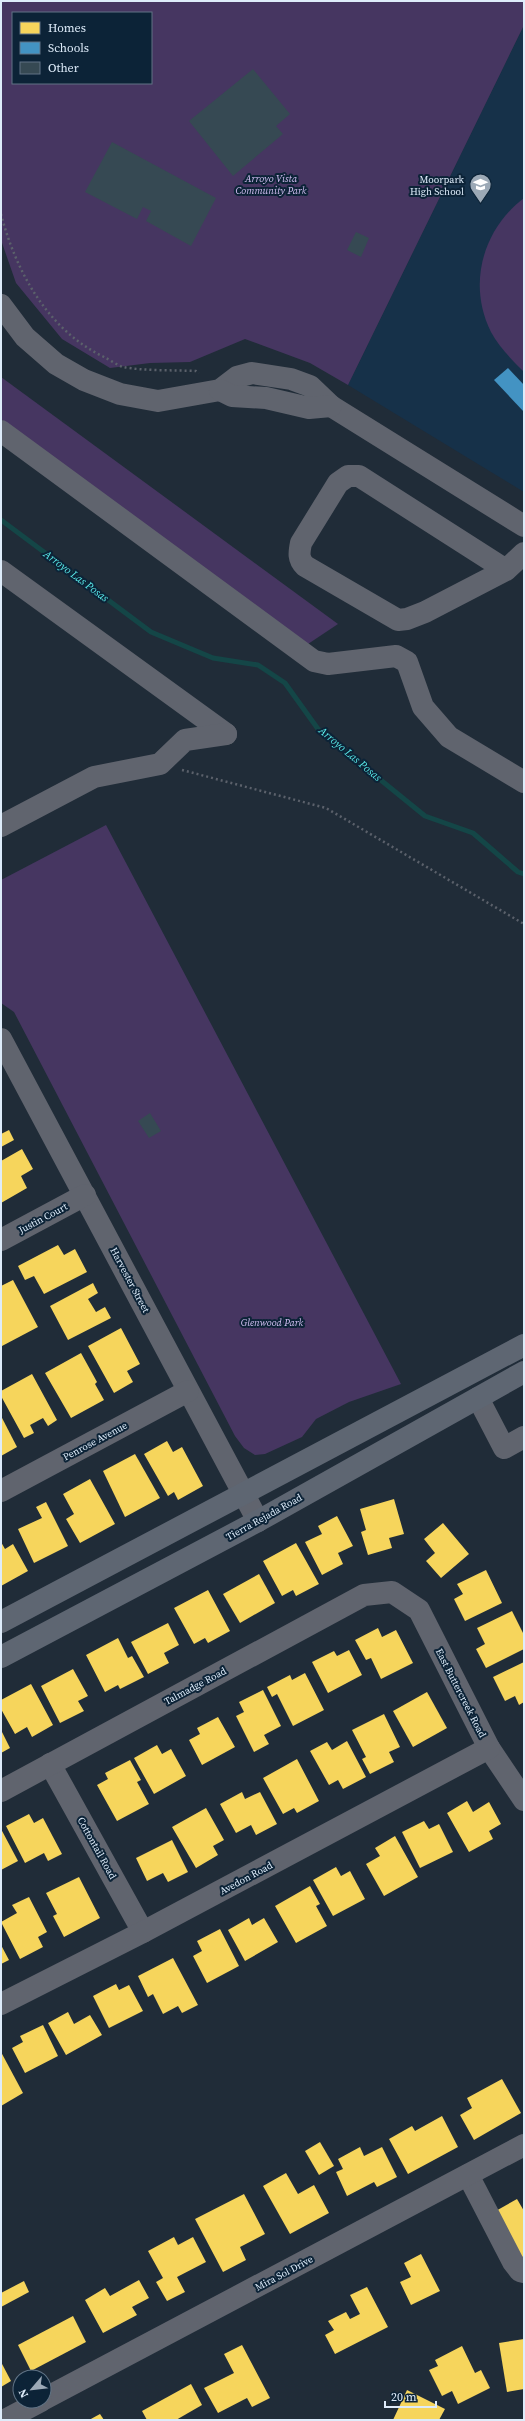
<svg xmlns="http://www.w3.org/2000/svg" width="525" height="2421" font-family="'Source Serif 4',serif">
<rect width="100%" height="100%" fill="#202c38"/>
<polygon fill="#163149" points="524,25 524,492 348,385"/>
<g fill="#463661" fill-rule="evenodd">
<path d="M1,1H524V25L348,385L310,363L245,339L190,362L150,363L110,368L62,339L16,283L1,240ZM13,13H151V83H13Z"/>
<path d="M524,198V372C512,360 499,347 491,332C467,284 483,229 524,198Z"/>
<polygon points="1,377 338,624 305,646 1,419"/>
<polygon points="106,825 401,1384 349,1402 316,1419 302,1437 265,1454 255,1455 244,1448 235,1436 14,1012 1,1003 1,880"/>
</g>
<g fill="#f6d55c">
<polygon points="9,1130 14,1140 1,1147 1,1134"/>
<polygon points="22,1149 33,1169 21,1176 27,1188 1,1203 1,1161"/>
<polygon points="58,1245 64,1255 75,1249 87,1272 44,1294 34,1276 25,1280 18,1266"/>
<polygon points="13,1280 38,1327 2,1346 1,1286"/>
<polygon points="93,1283 98,1293 88,1299 96,1312 105,1307 111,1318 68,1340 50,1306"/>
<polygon points="121,1328 140,1364 127,1371 133,1382 114,1393 88,1346"/>
<polygon points="81,1353 97,1382 95,1384 104,1400 71,1418 45,1373"/>
<polygon points="32,1374 57,1420 48,1426 43,1418 30,1425 34,1433 24,1438 1,1396 1,1391"/>
<polygon points="1,1416 17,1447 1,1456"/>
<polygon points="167,1441 173,1452 182,1447 203,1486 178,1500 174,1492 168,1496 144,1454"/>
<polygon points="135,1454 160,1498 125,1517 103,1471"/>
<polygon points="90,1479 115,1524 80,1543 66,1519 74,1514 63,1494"/>
<polygon points="394,1499 404,1534 389,1538 392,1548 368,1555 361,1532 366,1530 360,1509"/>
<polygon points="46,1502 68,1546 34,1563 18,1529 42,1518 36,1507"/>
<polygon points="337,1516 353,1546 338,1553 343,1564 322,1575 305,1542 322,1534 318,1526"/>
<polygon points="443,1523 469,1554 441,1578 426,1561 435,1553 424,1539"/>
<polygon points="1,1542 5,1549 13,1544 28,1571 1,1586"/>
<polygon points="296,1543 319,1584 296,1596 293,1590 282,1596 263,1561"/>
<polygon points="486,1570 502,1603 465,1621 454,1599 463,1594 457,1584"/>
<polygon points="259,1574 275,1603 240,1623 223,1594"/>
<polygon points="208,1590 230,1631 208,1643 205,1638 194,1644 174,1608"/>
<polygon points="512,1611 524,1635 524,1649 486,1668 476,1649 485,1644 477,1628"/>
<polygon points="168,1623 179,1645 164,1653 169,1663 148,1674 131,1642"/>
<polygon points="378,1628 382,1637 396,1630 413,1663 381,1679 371,1658 366,1660 355,1640"/>
<polygon points="118,1638 128,1658 132,1656 144,1677 120,1689 118,1685 105,1692 86,1655"/>
<polygon points="349,1650 362,1675 328,1693 312,1662 334,1651 337,1656"/>
<polygon points="524,1662 524,1702 519,1705 515,1696 505,1701 493,1677"/>
<polygon points="73,1669 88,1696 78,1701 84,1711 60,1723 41,1686"/>
<polygon points="305,1673 324,1710 293,1726 277,1694 272,1697 267,1687 290,1675 292,1680"/>
<polygon points="31,1684 53,1725 32,1737 27,1727 15,1734 1,1709 1,1700"/>
<polygon points="263,1690 281,1726 264,1735 269,1744 254,1752 236,1716 244,1712 239,1702"/>
<polygon points="427,1692 447,1728 413,1747 393,1711"/>
<polygon points="384,1714 400,1747 389,1752 394,1762 370,1774 362,1759 366,1757 352,1730"/>
<polygon points="218,1717 235,1747 202,1765 189,1740 200,1734 197,1728"/>
<polygon points="1,1730 10,1748 1,1753"/>
<polygon points="347,1741 366,1777 343,1789 338,1780 329,1785 310,1751 327,1742 332,1750"/>
<polygon points="157,1745 162,1754 171,1749 186,1776 154,1794 134,1758"/>
<polygon points="297,1759 319,1801 297,1813 294,1808 283,1814 263,1778"/>
<polygon points="130,1760 141,1780 137,1782 149,1804 117,1821 97,1785 108,1779 105,1773"/>
<polygon points="242,1792 245,1799 260,1792 277,1824 256,1835 251,1825 236,1833 220,1804"/>
<polygon points="467,1801 473,1812 489,1802 501,1824 489,1831 493,1839 469,1852 447,1813"/>
<polygon points="206,1808 224,1840 213,1846 218,1855 196,1868 172,1827"/>
<polygon points="29,1814 34,1823 43,1818 62,1854 48,1861 44,1853 25,1863 6,1826"/>
<polygon points="424,1821 429,1829 439,1824 453,1852 420,1868 402,1832"/>
<polygon points="1,1829 18,1861 1,1870"/>
<polygon points="395,1836 418,1877 384,1896 366,1864 380,1856 375,1848"/>
<polygon points="172,1840 188,1872 168,1882 163,1873 147,1881 136,1858"/>
<polygon points="336,1867 341,1876 350,1871 365,1899 333,1916 313,1880"/>
<polygon points="79,1877 100,1918 64,1937 53,1916 57,1914 46,1893"/>
<polygon points="310,1886 320,1904 316,1906 327,1926 296,1943 275,1906"/>
<polygon points="29,1897 47,1932 38,1937 43,1947 20,1959 1,1922 17,1913 12,1905"/>
<polygon points="249,1918 252,1925 264,1918 278,1942 245,1961 228,1930"/>
<polygon points="220,1929 239,1966 207,1983 193,1956 202,1951 197,1941"/>
<polygon points="1,1945 9,1960 1,1964"/>
<polygon points="173,1958 198,2005 182,2013 178,2006 163,2014 153,1994 148,1997 138,1976"/>
<polygon points="116,1984 119,1990 129,1985 143,2011 109,2028 93,1996"/>
<polygon points="68,2012 74,2024 90,2015 102,2035 66,2055 48,2023"/>
<polygon points="43,2025 58,2056 25,2073 12,2048 23,2042 20,2036"/>
<polygon points="1,2052 23,2093 1,2106"/>
<polygon points="502,2079 521,2113 474,2140 460,2115 472,2108 467,2098"/>
<polygon points="442,2116 458,2147 408,2174 389,2139 412,2126 415,2131"/>
<polygon points="320,2142 334,2166 319,2175 305,2151"/>
<polygon points="360,2147 364,2156 382,2147 397,2177 377,2187 374,2182 347,2196 336,2172 343,2169 338,2159"/>
<polygon points="286,2173 298,2194 314,2185 329,2213 290,2234 263,2186"/>
<polygon points="244,2194 265,2234 240,2247 246,2260 223,2272 195,2219"/>
<polygon points="517,2199 524,2211 524,2267 494,2212"/>
<polygon points="174,2237 178,2245 193,2237 206,2262 177,2277 185,2292 167,2301 156,2282 163,2278 148,2251"/>
<polygon points="421,2254 440,2291 411,2305 400,2282 411,2277 404,2263"/>
<polygon points="139,2280 149,2298 132,2307 137,2315 103,2333 85,2300 105,2288 110,2296"/>
<polygon points="24,2281 29,2292 1,2307 1,2293"/>
<polygon points="367,2287 388,2327 335,2354 325,2335 334,2330 328,2321 346,2312 350,2319 360,2314 350,2295"/>
<polygon points="73,2316 86,2342 31,2371 18,2345"/>
<polygon points="524,2339 524,2389 507,2392 499,2343"/>
<polygon points="242,2345 270,2398 252,2407 247,2398 218,2413 204,2388 234,2373 224,2354"/>
<polygon points="462,2346 475,2373 481,2370 490,2388 458,2404 452,2391 442,2396 429,2370 438,2366 435,2360"/>
<polygon points="1,2362 11,2381 1,2387"/>
<polygon points="191,2384 202,2405 176,2420 147,2420 142,2411"/>
<polygon points="407,2390 445,2409 439,2420 393,2420"/>
<polygon points="100,2414 104,2420 89,2420"/>
</g>
<polygon fill="#4393c3" points="508,368 524,385 524,412 494,380"/>
<g fill="none" stroke-linecap="round" stroke-linejoin="round">
<polyline stroke="#144647" stroke-width="5" points="1,520 151,632 213,658 258,665 285,683 318,729 425,816 473,833 518,872 524,874"/>
</g>
<g fill="#364953">
<polygon points="253,69 290,114 276,126 283,134 233,176 189,121"/>
<polygon points="112,142 216,198 191,246 146,221 151,211 143,207 137,219 85,192"/>
<polygon points="356,232 369,238 361,257 347,250"/>
<polygon points="150,1113 161,1131 149,1138 138,1121"/>
</g>
<g fill="none" stroke-linecap="round" stroke-linejoin="round">
<g stroke="#5b616b" stroke-width="2.5" stroke-dasharray="2 3" stroke-linecap="butt">
<path d="M1,214C16,272 48,330 104,357C110,360 117,365 123,367C143,371 175,370 196,371L199,373"/>
<polyline points="182,770 326,808 524,924"/>
</g>
<g stroke="#60646e" stroke-width="22">
<polyline points="1,305 25,337 56,364 84,380 120,394 158,401 220,390 237,377 252,373 291,379 310,386 331,406 524,526"/>
<polyline points="220,390 232,396 266,398 309,408 331,406"/>
<polyline points="1,431 314,661 328,664 396,656 407,662 423,707 449,737 524,782"/>
<path d="M506,570L359,476H348L338,483L301,543C299,553 298,559 305,566L398,620L407,619L425,612L506,570L524,553"/>
<polyline points="1,571 226,734"/>
<polyline points="1,826 94,777 160,764 185,740 226,734"/>
<polyline points="1,1039 258,1521"/>
<polyline points="1,1240 85,1195"/>
<polyline points="478,1398 504,1448 524,1437"/>
<polyline points="1,1491 188,1391"/>
<polyline points="50,1764 143,1932"/>
<polyline points="1,1791 364,1595 392,1592 419,1610 489,1748 524,1800"/>
<polyline points="1,2004 143,1932 489,1748"/>
<polyline points="468,2175 513,2262 520,2271 524,2272"/>
<polyline points="44,2399 524,2145"/>
<polyline points="5,2420 41,2401"/>
</g>
<g stroke="#5e6672" stroke-width="22">
<polyline points="1,1622 524,1345"/>
<polyline points="1,1657 258,1521 524,1372"/>
</g>
</g>
<defs>
<symbol id="school-pin" viewBox="-11 -11 22 30"><path d="M0 17L-7.5 6A9.5 9.5 0 1 1 7.5 6Z" fill="#9ca9b6" stroke="#0c2337"/><path d="M0-5L7-2L0 1L-7-2ZM-4 1L0 2.5L4 1V4Q0 6-4 4Z" fill="#fff"/></symbol>
</defs>
<g fill-rule="evenodd">
<use href="#school-pin" x="468" y="172" width="25" height="34"/>
</g>
<g text-anchor="middle" dominant-baseline="central" stroke-width="4" stroke-linejoin="round" paint-order="stroke">
<g font-size="10" font-style="italic" fill="#d4c0f3" stroke="#0c2337">
<text x="271" y="178">Arroyo Vista<tspan x="271" dy="12">Community Park</tspan></text>
<text x="272" y="1322">Glenwood Park</text>
</g>
<g font-size="10" fill="#deecfa" stroke="#0c2337" text-anchor="end">
<text x="464" y="179">Moorpark<tspan x="464" dy="12">High School</tspan></text>
</g>
<g font-size="10" fill="#deecfa" stroke="#0c2337">
<text transform="translate(43 1218) rotate(-28)">Justin Court</text>
<text transform="translate(130 1280) rotate(62)">Harvester Street</text>
<text transform="translate(95 1441) rotate(-28)">Penrose Avenue</text>
<text transform="translate(264 1517) rotate(-29)">Tierra Rejada Road</text>
<text transform="translate(195 1686) rotate(-28)">Talmadge Road</text>
<text transform="translate(461 1693) rotate(63)">East Buttercreek Road</text>
<text transform="translate(97 1848) rotate(61)">Cottontail Road</text>
<text transform="translate(246 1878) rotate(-28)">Avedon Road</text>
<text transform="translate(284 2273) rotate(-28)">Mira Sol Drive</text>
</g>
<g font-size="11" font-style="italic" fill="#59e9e8" stroke="#0c2337">
<text transform="translate(76 576) rotate(37)">Arroyo Las Posas</text>
<text transform="translate(350 754) rotate(40)">Arroyo Las Posas</text>
</g>
</g>
<rect width="525" height="2421" fill="none" stroke="#deecfa" stroke-width="4"/>
<rect x="12" y="12" width="140" height="72" fill="#0c2337" stroke="#607385"/>
<rect x="20" y="22" width="20" height="12" fill="#f6d55c" stroke="#607385"/>
<text x="48" y="32" font-size="12" fill="#deecfa">Homes</text>
<rect x="20" y="42" width="20" height="12" fill="#4393c3" stroke="#607385"/>
<text x="48" y="52" font-size="12" fill="#deecfa">Schools</text>
<rect x="20" y="62" width="20" height="12" fill="#364953" stroke="#607385"/>
<text x="48" y="72" font-size="12" fill="#deecfa">Other</text>
<g transform="translate(32 2389) rotate(242)"><circle r="19" fill="#0c2337" stroke="#607385"/>
<path d="M0-3L7 15L0 10L-7 15Z" fill="#9ca9b6"/>
<text y="-6" font-size="11" font-weight="bold" text-anchor="middle" fill="#deecfa">N</text>
</g>
<path d="M385 2401v6h51v-6" fill="none" stroke="#deecfa" stroke-width="2"/>
<text x="391" y="2401" font-size="12" fill="#deecfa" stroke="#0c2337" stroke-width="3" paint-order="stroke">20 m</text>
</svg>
